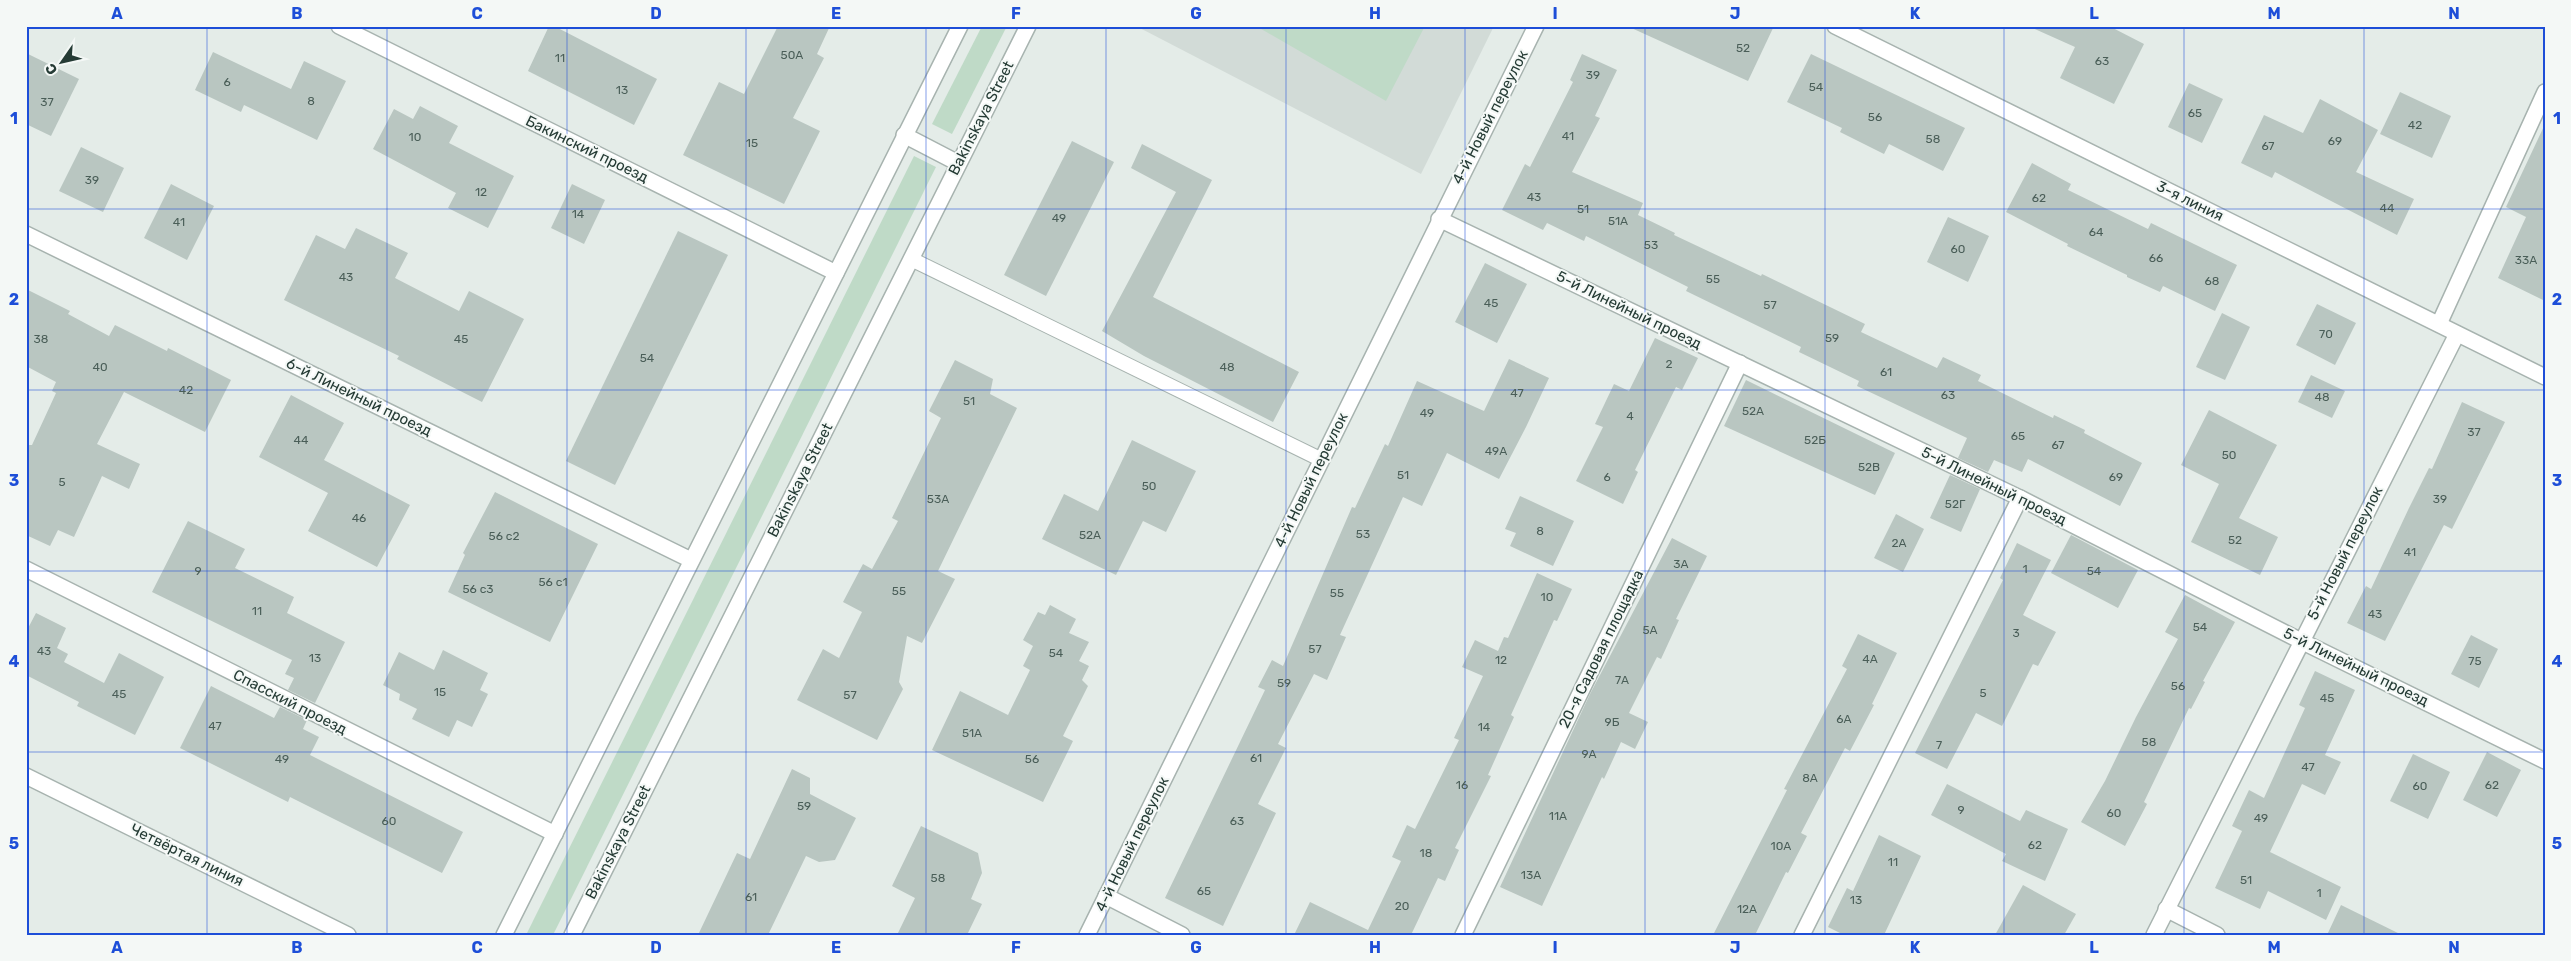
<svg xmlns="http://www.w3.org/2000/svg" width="2571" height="961" font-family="Rubik,sans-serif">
<rect width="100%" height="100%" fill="#e4ece8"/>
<polygon fill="#d2dbd7" points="1136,26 1494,26 1421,174"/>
<g fill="#bfdac7">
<polygon points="982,26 1007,26 952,134 932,124"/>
<polygon points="1256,26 1425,26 1386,101"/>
<polygon points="914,156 936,167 553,935 526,935"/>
</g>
<g fill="#b9c6c1">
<polygon points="549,26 554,26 657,79 634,125 528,71"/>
<polygon points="778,26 830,26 817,54 824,58 793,118 820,131 784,204 683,155 719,82 744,94"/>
<polygon points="1627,26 1774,26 1748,81"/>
<polygon points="2028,26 2109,26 2144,44 2114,104 2060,78 2075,47"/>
<polygon points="213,52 291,89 304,61 346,81 317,140 244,105 241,112 195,90"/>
<polygon points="26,53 79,79 51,136 26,124"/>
<polygon points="1582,54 1617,70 1595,116 1600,118 1572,172 1643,203 1638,215 1675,233 1674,235 1761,276 1762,274 1865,324 1861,332 1937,368 1943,357 1981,375 1978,381 2053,418 2054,415 2085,430 2084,433 2142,463 2120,506 2028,459 2022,472 1994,460 1988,472 1958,458 1967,438 1857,386 1859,381 1799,352 1801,347 1686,291 1688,287 1586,236 1584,241 1547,223 1543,230 1502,210 1525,164 1530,167 1573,82 1570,80"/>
<polygon points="1811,54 1965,128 1943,171 1889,144 1884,154 1840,132 1842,128 1787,102"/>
<polygon points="2189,83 2223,99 2202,143 2168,127"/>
<polygon points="2400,92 2451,116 2432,158 2380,134"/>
<polygon points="2320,99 2378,130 2356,172 2414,199 2397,235 2275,172 2272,178 2241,163 2264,115 2303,133"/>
<polygon points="420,106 458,126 449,143 514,176 488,228 448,208 456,193 373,149 394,109 413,119"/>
<polygon points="2545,124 2545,301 2498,278 2526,217 2506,207"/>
<polygon points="1072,141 1114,162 1046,296 1004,275"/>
<polygon points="1142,144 1212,180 1153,297 1299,372 1273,422 1144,356 1102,331 1176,192 1131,168"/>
<polygon points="81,147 124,168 103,212 59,191"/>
<polygon points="2032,163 2071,184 2068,190 2148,229 2151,223 2237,265 2215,311 2163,286 2160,292 2127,277 2127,275 2067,246 2068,244 2006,212"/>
<polygon points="171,184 214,206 187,260 144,238"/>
<polygon points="572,184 605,200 584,244 551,228"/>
<polygon points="1948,217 1989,236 1968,282 1927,262"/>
<polygon points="356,228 408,253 395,278 459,311 469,291 524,319 482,402 397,359 399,356 284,300 316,235 345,249"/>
<polygon points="678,231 728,255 615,485 566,461"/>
<polygon points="1485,263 1527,284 1497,343 1455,322"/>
<polygon points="26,289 70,311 68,314 109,336 115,325 167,351 168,348 231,380 205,432 124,392 97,444 140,464 129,489 102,476 74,537 58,530 50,546 26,535 26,445 32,445 56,393 52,391 56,382 26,366"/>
<polygon points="2317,304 2356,323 2335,365 2296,345"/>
<polygon points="2222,313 2250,327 2225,380 2196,367"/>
<polygon points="1655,338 1698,358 1682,390 1676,387 1635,470 1638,472 1623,504 1576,481 1603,427 1595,424 1614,384 1629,391"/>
<polygon points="1509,359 1549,378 1526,427 1499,479 1447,453 1422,506 1403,497 1340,635 1346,637 1327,680 1314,674 1278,744 1286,748 1258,804 1276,813 1223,926 1165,898 1265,690 1258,687 1272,660 1283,666 1352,507 1355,508 1385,444 1388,446 1417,381 1484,411"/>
<polygon points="955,360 993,379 990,394 1017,408 938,571 955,579 922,643 907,636 899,682 903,689 877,740 797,700 823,649 839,658 862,612 843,602 863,564 872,569 898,521 892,518 941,418 929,411"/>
<polygon points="2311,375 2345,391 2332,418 2298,402"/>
<polygon points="1746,380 1895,453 1875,495 1724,426"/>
<polygon points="291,395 344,423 324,460 410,505 377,567 308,531 328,493 259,457"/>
<polygon points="2462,402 2505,422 2452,529 2444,525 2385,641 2347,623 2366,586 2371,589 2409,508 2429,468 2432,469"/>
<polygon points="2209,410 2277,445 2239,518 2278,537 2260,575 2191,542 2219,484 2181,465"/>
<polygon points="1132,440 1196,471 1166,532 1143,521 1116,575 1042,539 1064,494 1098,511"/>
<polygon points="1950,475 1980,489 1961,532 1930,518"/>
<polygon points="495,492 598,544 550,642 448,592 465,555 463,553"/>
<polygon points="1520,496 1574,521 1553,566 1510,546 1516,533 1505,529"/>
<polygon points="1896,514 1924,529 1903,572 1874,558"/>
<polygon points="188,521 245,549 235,568 294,597 287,613 345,642 315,703 288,690 294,678 285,674 292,660 152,592"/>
<polygon points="2071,535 2138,570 2118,608 2051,573"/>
<polygon points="1672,538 1707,556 1676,619 1679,620 1661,659 1657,657 1629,713 1648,722 1635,749 1621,742 1604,779 1602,777 1542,906 1500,887 1590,694"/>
<polygon points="2017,543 2051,560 2023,615 2056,632 2038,666 2033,664 2002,726 1976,713 1947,769 1915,753 2003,580 2000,578"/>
<polygon points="1537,573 1572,589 1557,621 1554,620 1511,715 1514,717 1488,775 1491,776 1455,848 1459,850 1445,881 1438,878 1411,935 1294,935 1310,902 1368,930 1401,861 1392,857 1407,825 1415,829 1459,740 1454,738 1483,676 1462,667 1475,640 1498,651 1504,637 1508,638"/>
<polygon points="2185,595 2235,622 2203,681 2205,682 2191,709 2189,708 2144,802 2147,804 2125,846 2081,822 2105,781 2136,717 2178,639 2165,632"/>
<polygon points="1050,605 1076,619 1069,633 1089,642 1079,661 1089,666 1082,680 1088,686 1063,736 1073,741 1043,802 932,750 960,691 1008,715 1030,670 1023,666 1033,646 1023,640 1038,612 1045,615"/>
<polygon points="36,613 66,628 57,648 68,654 64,662 104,683 119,653 164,677 135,735 77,706 79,702 26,675 26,632"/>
<polygon points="1858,634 1897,653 1872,704 1874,705 1850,751 1845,748 1801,833 1807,836 1788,873 1786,872 1755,935 1713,935 1787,790 1784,789 1847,669 1842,666"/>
<polygon points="2471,635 2498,649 2479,688 2451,674"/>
<polygon points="443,650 488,673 480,690 488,694 472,727 457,720 449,737 412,719 417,709 399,700 400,694 383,685 399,652 434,670"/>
<polygon points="2315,671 2355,690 2325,755 2341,762 2325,795 2302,784 2270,852 2341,887 2326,920 2268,891 2260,909 2215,888 2242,831 2232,826 2249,790 2264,798 2305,708 2299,705"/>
<polygon points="211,686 274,718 280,707 307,720 303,729 319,737 310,755 463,832 442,873 290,797 288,802 180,748"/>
<polygon points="2487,752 2521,770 2497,817 2463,800"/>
<polygon points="2413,754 2450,772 2428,819 2390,801"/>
<polygon points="792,769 810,778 810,794 856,818 835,860 819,862 806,856 768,935 698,935 737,853 750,859"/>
<polygon points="1947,784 2020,821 2026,810 2068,829 2045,881 2002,861 2006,854 1931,815"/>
<polygon points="921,826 978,853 982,873 971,899 982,904 967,935 897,935 915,898 892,886"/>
<polygon points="1879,835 1921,856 1884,935 1844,935 1828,927 1847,888 1853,891"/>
<polygon points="2023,885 2076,914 2064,935 1995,935"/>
<polygon points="2341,905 2402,935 2327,935"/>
</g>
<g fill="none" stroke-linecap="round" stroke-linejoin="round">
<defs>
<polyline id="service" points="911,259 1322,460"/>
<g id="minor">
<polyline points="339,26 836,273"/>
<polyline points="1835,26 2545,377"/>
<polyline points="1439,219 2020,498 2301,641 2545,761"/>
<polyline points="26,234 691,560"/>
<polyline points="2439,324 2545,92"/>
<polyline points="26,569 555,834"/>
<polyline points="1106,896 1182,935"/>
<polyline points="2166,909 2217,935"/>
<polyline points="1087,935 1536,26"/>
<polyline points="1463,935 1740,363"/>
<polyline points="1802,935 2020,498"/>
<polyline points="2154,935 2457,334"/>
</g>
<g id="tertiary">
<polyline points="904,135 958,163"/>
<polyline points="26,776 348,935"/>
<polyline points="504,935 960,26"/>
<polyline points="572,935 1028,26"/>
</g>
</defs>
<use href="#service" stroke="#a7b3af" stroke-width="16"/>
<use href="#minor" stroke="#a7b3af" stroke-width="18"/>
<use href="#tertiary" stroke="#a7b3af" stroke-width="18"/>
<use href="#service" stroke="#fff" stroke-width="14"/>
<use href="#minor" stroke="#fff" stroke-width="15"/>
<use href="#tertiary" stroke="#fff" stroke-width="15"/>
</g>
<path fill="none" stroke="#1d4ed8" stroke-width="1" stroke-opacity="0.55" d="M207,26V935M387,26V935M567,26V935M746,26V935M926,26V935M1106,26V935M1286,26V935M1465,26V935M1645,26V935M1825,26V935M2004,26V935M2184,26V935M2364,26V935M26,209H2545M26,390H2545M26,571H2545M26,752H2545"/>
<g text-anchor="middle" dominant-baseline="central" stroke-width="4" stroke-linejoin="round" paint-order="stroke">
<g font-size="12" fill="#4a5e58">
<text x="1743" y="48">52</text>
<text x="792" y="55">50А</text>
<text x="560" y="58">11</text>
<text x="2102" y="61">63</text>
<text x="1593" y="75">39</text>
<text x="227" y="82">6</text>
<text x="1816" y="87">54</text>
<text x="622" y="90">13</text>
<text x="311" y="101">8</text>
<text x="47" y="102">37</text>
<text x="2195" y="113">65</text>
<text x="1875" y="117">56</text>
<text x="2415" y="125">42</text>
<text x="1568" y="136">41</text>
<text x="415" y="137">10</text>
<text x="1933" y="139">58</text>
<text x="2335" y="141">69</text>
<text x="752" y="143">15</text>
<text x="2268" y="146">67</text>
<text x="92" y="180">39</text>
<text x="481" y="192">12</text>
<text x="1534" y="197">43</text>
<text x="2039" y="198">62</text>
<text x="2387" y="208">44</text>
<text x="1583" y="209">51</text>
<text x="578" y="214">14</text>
<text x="1059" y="218">49</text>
<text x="1618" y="221">51А</text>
<text x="179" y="222">41</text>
<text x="2096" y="232">64</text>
<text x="1651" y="245">53</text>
<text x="1958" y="249">60</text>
<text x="2156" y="258">66</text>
<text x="2526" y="260">33А</text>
<text x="346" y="277">43</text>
<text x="1713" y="279">55</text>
<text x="2212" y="281">68</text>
<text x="1491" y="303">45</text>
<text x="1770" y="305">57</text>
<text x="2326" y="334">70</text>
<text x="1832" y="338">59</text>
<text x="41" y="339">38</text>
<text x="461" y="339">45</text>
<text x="647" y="358">54</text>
<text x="1669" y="364">2</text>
<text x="100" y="367">40</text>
<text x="1227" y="367">48</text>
<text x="1886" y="372">61</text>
<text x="186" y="390">42</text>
<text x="1517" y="393">47</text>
<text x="1948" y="395">63</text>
<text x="2322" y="397">48</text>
<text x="969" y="401">51</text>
<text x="1753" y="411">52А</text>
<text x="1427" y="413">49</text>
<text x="1630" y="416">4</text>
<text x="2474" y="432">37</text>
<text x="2018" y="436">65</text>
<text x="301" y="440">44</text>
<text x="1815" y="440">52Б</text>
<text x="2058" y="445">67</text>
<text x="1496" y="451">49А</text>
<text x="2229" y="455">50</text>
<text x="1869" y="467">52В</text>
<text x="1403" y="475">51</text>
<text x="1607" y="477">6</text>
<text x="2116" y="477">69</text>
<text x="62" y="482">5</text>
<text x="1149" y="486">50</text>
<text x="938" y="499">53А</text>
<text x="2440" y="499">39</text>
<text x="1955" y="504">52Г</text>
<text x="359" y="518">46</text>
<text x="1540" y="531">8</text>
<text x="1363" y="534">53</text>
<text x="1090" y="535">52А</text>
<text x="504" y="536">56 с2</text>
<text x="2235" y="540">52</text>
<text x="1899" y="543">2А</text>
<text x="2410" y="552">41</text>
<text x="1681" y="564">3А</text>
<text x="2025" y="569">1</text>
<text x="198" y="571">9</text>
<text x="2094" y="571">54</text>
<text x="553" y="582">56 с1</text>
<text x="478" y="589">56 с3</text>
<text x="899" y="591">55</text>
<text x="1337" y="593">55</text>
<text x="1547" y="597">10</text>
<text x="257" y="611">11</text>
<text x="2375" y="614">43</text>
<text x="2200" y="627">54</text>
<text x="1650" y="630">5А</text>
<text x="2016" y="633">3</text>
<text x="1315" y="649">57</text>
<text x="44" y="651">43</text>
<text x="1056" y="653">54</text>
<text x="315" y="658">13</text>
<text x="1870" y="659">4А</text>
<text x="1501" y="660">12</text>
<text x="2475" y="661">75</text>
<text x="1622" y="680">7А</text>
<text x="1284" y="683">59</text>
<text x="2178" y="686">56</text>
<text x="440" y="692">15</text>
<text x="1983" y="693">5</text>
<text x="119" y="694">45</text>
<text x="850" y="695">57</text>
<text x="2327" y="698">45</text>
<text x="1844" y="719">6А</text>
<text x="1612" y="722">9Б</text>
<text x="215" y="726">47</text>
<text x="1484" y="727">14</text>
<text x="972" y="733">51А</text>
<text x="2149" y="742">58</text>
<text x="1939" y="745">7</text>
<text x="1589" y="754">9А</text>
<text x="1256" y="758">61</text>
<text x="282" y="759">49</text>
<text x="1032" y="759">56</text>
<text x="2308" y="767">47</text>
<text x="1810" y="778">8А</text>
<text x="1462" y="785">16</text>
<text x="2492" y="785">62</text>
<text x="2420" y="786">60</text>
<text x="804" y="806">59</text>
<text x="1961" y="810">9</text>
<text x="2114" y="813">60</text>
<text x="1558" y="816">11А</text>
<text x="2261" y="818">49</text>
<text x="389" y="821">60</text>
<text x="1237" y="821">63</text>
<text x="2035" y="845">62</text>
<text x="1781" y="846">10А</text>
<text x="1426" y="853">18</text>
<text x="1893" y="862">11</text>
<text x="1531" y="875">13А</text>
<text x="938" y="878">58</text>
<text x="2246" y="880">51</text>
<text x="1204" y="891">65</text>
<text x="2319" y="893">1</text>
<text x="751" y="897">61</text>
<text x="1856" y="900">13</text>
<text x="1402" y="906">20</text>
<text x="1747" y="909">12А</text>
</g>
<g font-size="15" fill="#253b35" stroke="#f4f8f6">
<text transform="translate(1490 117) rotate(-63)">4-й Новый переулок</text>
<text transform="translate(981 118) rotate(-63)">Bakinskaya Street</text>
<text transform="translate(587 149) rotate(26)">Бакинский проезд</text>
<text transform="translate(2190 201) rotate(26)">3-я линия</text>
<text transform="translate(1629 310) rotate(26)">5-й Линейный проезд</text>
<text transform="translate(359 397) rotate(26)">6-й Линейный проезд</text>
<text transform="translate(800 480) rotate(-63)">Bakinskaya Street</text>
<text transform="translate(1311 480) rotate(-64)">4-й Новый переулок</text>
<text transform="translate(1994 486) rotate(26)">5-й Линейный проезд</text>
<text transform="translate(2345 553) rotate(-63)">5-й Новый переулок</text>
<text transform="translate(1601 649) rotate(-64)">20-я Садовая площадка</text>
<text transform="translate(2356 667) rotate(26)">5-й Линейный проезд</text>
<text transform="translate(290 702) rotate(27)">Спасский проезд</text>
<text transform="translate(618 842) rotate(-63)">Bakinskaya Street</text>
<text transform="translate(1132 844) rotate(-64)">4-й Новый переулок</text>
<text transform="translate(187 855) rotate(26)">Четвёртая линия</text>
</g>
</g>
<rect width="2571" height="961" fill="none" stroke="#f4f8f6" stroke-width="55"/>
<g transform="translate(62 62) rotate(236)" stroke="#f4f8f6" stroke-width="4" paint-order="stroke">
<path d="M0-4L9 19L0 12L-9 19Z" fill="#253b35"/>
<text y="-8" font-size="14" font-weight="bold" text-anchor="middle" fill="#253b35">С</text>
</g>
<rect x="28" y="28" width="2516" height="906" fill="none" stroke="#1d4ed8" stroke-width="2"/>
<g font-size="16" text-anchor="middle" font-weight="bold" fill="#1d4ed8">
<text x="117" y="19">A</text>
<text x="297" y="19">B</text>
<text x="477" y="19">C</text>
<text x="656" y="19">D</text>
<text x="836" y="19">E</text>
<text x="1016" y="19">F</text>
<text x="1196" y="19">G</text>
<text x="1375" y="19">H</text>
<text x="1555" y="19">I</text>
<text x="1735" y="19">J</text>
<text x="1915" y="19">K</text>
<text x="2094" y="19">L</text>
<text x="2274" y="19">M</text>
<text x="2454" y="19">N</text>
<text x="14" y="124">1</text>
<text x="2557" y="124">1</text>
<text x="14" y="305">2</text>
<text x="2557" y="305">2</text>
<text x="14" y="486">3</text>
<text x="2557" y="486">3</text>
<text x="14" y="667">4</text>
<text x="2557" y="667">4</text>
<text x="14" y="849">5</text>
<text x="2557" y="849">5</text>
<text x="117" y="953">A</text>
<text x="297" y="953">B</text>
<text x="477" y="953">C</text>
<text x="656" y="953">D</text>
<text x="836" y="953">E</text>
<text x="1016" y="953">F</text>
<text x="1196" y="953">G</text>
<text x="1375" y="953">H</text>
<text x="1555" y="953">I</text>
<text x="1735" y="953">J</text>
<text x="1915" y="953">K</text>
<text x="2094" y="953">L</text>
<text x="2274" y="953">M</text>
<text x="2454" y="953">N</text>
</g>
</svg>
